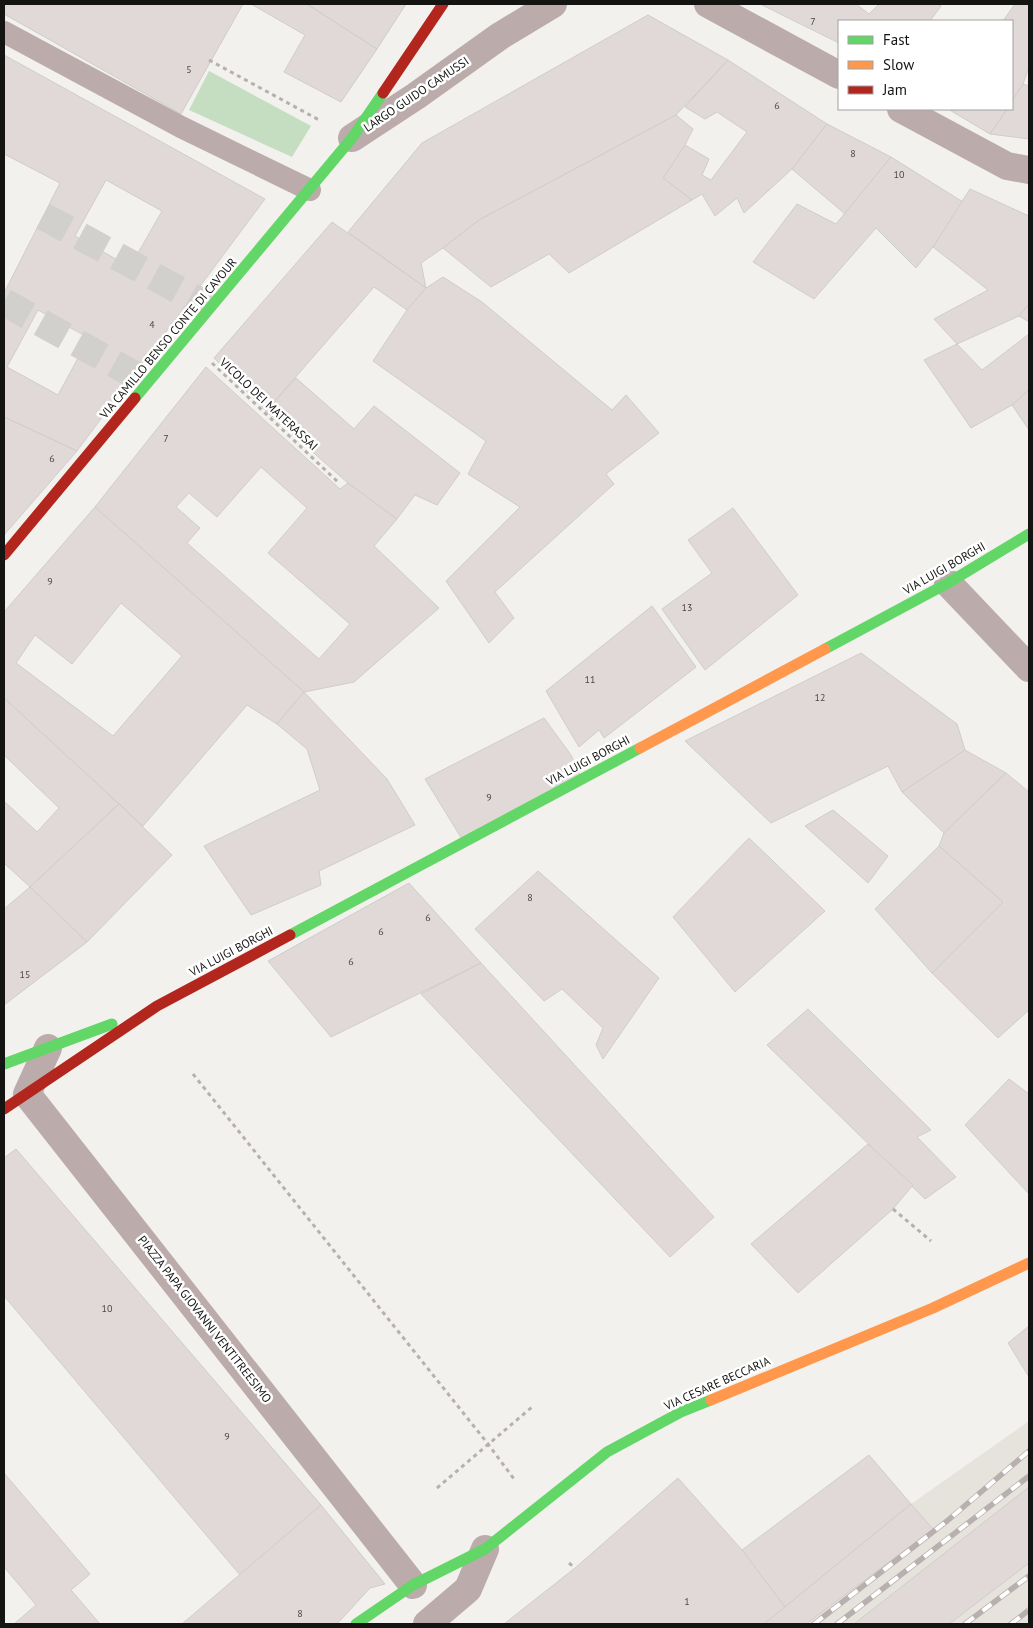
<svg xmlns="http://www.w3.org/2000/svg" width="1033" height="1628" font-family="'PT Sans',sans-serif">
<rect width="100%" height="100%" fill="#f2f1ed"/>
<polygon fill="#e5e3db" points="1029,1421 1029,1624 764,1624 911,1504"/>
<polygon fill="#c5dec2" points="209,71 311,126 292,157 189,110"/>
<g fill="#e1d9d7" stroke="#cfcdcb" fill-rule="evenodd">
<polygon points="4,4 243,4 181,114 4,14"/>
<polygon points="251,4 307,4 377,49 341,102 284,72 305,35"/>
<polygon points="307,4 406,4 377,49"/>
<polygon points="760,4 856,4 869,14 879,4 938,4 941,6 930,21 839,21 839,43"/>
<polygon points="1015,4 1029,4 1029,67 1023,84 1012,101 1012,21 1003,21"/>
<polygon points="648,15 728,60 676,115 479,220 443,248 421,263 426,288 348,232 422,143"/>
<path d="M4,55L265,199L77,451L4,417V293L60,183L4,154ZM106,180L162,211L130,267L75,236ZM38,310L89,338L58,395L7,367Z"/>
<polygon points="728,60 827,124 792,169 744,213 737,198 715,216 702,194 692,200 663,178 685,145 709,159 702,175 711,180 747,132 717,112 705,119 685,107"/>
<polygon points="1023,84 1029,86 1029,139 990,134 1007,109 1012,109 1012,101"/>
<polygon points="948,109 1007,109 990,134"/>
<polygon points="676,115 693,129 685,145 663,178 692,200 569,273 549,254 491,287 443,248 479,220"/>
<polygon points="827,124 891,157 845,214 792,169"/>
<polygon points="891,157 963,202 933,247 916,268 876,228 814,299 753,262 797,204 836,224"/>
<polygon points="970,189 1029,216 1029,304 1019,316 957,344 934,319 988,290 933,247"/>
<polygon points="332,222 426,288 407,310 374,287 266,411 214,358"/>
<polygon points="443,277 482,302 612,410 626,395 659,433 606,474 614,484 495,592 514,618 489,643 446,581 520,507 468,474 486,441 373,361 407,310 426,288"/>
<polygon points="1029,304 1029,322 1019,316"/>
<polygon points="1029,334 1029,390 1012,405 971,428 924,360 957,344 982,370"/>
<path d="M206,367L340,489L348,483L397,519L374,546L439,608L354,682L304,692L95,507ZM261,467L307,508L268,553L350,624L319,659L187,543L200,528L176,507L189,493L217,517Z"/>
<polygon points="296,378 354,429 374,406 460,473 437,505 415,495 397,519 348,483 266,411"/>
<polygon points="1029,390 1029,430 1012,405"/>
<polygon points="4,417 77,451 4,535"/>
<path d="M95,507L304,692L277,724L247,705L143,826L4,698V612ZM121,603L182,656L113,736L16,663L35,635L72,664Z"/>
<polygon points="733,508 798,595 705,670 662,609 712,573 688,540"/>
<polygon points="652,606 696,667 604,738 599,730 579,747 546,691"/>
<polygon points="861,653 957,724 965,750 902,792 888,766 771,823 685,741"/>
<polygon points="304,692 387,779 415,825 319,871 321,885 251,915 204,846 320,790 307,749 277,724"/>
<polygon points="4,698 119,804 30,887 4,863 4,801 37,832 59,808 4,755"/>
<polygon points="544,718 571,755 583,782 465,844 425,779"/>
<polygon points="965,750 1006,773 944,833 902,792"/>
<polygon points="1006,773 1029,792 1029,1010 998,1038 932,973 1003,902 939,846 944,833"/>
<polygon points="119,804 172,855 87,942 30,887"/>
<polygon points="833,810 888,856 868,883 805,826"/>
<polygon points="749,838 825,911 735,992 673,917"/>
<polygon points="939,846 1003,902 932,973 875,909"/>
<polygon points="538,871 659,978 603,1059 596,1045 603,1028 562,989 544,1001 475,929"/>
<polygon points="409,883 481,963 331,1037 268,961"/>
<polygon points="30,887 87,942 4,1005 4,909"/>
<polygon points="481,963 714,1217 670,1257 421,994"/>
<polygon points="808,1009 931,1130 917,1137 956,1177 925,1199 767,1045"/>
<polygon points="1009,1079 1029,1094 1029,1194 965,1125"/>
<polygon points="868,1144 913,1185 893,1209 798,1293 751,1244"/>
<polygon points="16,1149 321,1505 240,1575 4,1296 4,1158"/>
<polygon points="1029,1326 1029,1377 1008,1343"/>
<polygon points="869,1455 911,1504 785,1607 742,1550"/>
<polygon points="4,1473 90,1574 71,1590 100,1624 14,1624 36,1605 4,1567"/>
<polygon points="678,1478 742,1550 785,1607 764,1624 504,1624 575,1568"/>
<polygon points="1029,1487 1029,1563 949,1624 854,1624"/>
<polygon points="911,1504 933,1529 806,1624 764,1624"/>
<polygon points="321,1505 385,1584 370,1588 337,1624 182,1624"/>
</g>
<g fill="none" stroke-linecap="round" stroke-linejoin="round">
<g stroke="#d1d0cc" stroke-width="28" stroke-dasharray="28 14" stroke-linecap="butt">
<polyline points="43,216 212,308"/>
<polyline points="4,302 149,383"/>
</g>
<g stroke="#b7b0ad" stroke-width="3" stroke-dasharray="4 4" stroke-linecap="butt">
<polyline points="209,60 321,121"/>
<polyline points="212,363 339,483"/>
<polyline points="193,1074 488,1444 514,1479"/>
<polyline points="893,1209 931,1241"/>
<polyline points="437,1488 532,1407"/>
<polyline points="569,1563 575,1568"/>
</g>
<polyline stroke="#bbacab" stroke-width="22" points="4,32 181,127 310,190"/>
<g stroke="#bbacab" stroke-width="28">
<polyline points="708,4 839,75"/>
<polyline points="901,109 1007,166 1029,170"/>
<polyline points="352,138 416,96 500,36 553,4"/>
<polyline points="948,583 1029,668"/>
<polyline points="48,1048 27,1094 413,1585"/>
<polyline points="427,1624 468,1589 485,1549"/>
</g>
<g stroke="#63d668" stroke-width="11">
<polyline points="135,398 352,138 383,93"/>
<polyline points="825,649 948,583 1029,534"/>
<polyline points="290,935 640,748"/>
<polyline points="4,1064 112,1024"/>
<polyline points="356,1624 413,1585 485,1549 607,1452 681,1412 711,1400"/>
</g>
<g stroke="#ff974d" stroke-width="11">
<polyline points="640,748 825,649"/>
<polyline points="711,1400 933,1308 1029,1263"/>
</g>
<g stroke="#b3261e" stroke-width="11">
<polyline points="383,93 443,4"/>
<polyline points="4,555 135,398"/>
<polyline points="4,1109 157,1006 290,935"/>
</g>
<defs>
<g id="rail">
<polyline points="814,1624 947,1521 1029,1451"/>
<polyline points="837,1624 1029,1476"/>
<polyline points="965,1624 1029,1576"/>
<polyline points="1011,1624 1029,1610"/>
</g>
</defs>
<use href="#rail" stroke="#b8b0ae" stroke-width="5.5"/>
<use href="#rail" stroke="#fff" stroke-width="4" stroke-dasharray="11" stroke-linecap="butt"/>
</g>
<g text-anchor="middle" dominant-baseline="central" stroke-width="5" stroke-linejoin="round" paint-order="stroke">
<g font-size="10" fill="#4a4745">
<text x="813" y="21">7</text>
<text x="189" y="69">5</text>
<text x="777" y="105">6</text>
<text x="853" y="153">8</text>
<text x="899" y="174">10</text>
<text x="152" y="324">4</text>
<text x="166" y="438">7</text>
<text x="52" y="458">6</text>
<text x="50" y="581">9</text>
<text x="687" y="607">13</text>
<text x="590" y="679">11</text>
<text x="820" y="697">12</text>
<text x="489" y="797">9</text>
<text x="530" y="897">8</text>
<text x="428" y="917">6</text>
<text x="381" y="931">6</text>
<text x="351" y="961">6</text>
<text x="25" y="974">15</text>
<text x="107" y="1308">10</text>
<text x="227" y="1436">9</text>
<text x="687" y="1601">1</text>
<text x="300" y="1613">8</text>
</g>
<g font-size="12" fill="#141412" stroke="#fff">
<text transform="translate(416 94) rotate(-34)">LARGO GUIDO CAMUSSI</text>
<text transform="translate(168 338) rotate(-50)">VIA CAMILLO BENSO CONTE DI CAVOUR</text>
<text transform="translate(269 404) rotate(43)">VICOLO DEI MATERASSAI</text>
<text transform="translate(944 568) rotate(-30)">VIA LUIGI BORGHI</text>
<text transform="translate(588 760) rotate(-28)">VIA LUIGI BORGHI</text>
<text transform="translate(231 951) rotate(-28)">VIA LUIGI BORGHI</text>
<text transform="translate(205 1319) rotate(52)">PIAZZA PAPA GIOVANNI VENTITREESIMO</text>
<text transform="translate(717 1383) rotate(-24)">VIA CESARE BECCARIA</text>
</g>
</g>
<rect width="1033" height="1628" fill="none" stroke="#141412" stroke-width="10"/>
<rect x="838" y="20" width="175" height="90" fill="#ffffff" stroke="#a1a1a0"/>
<rect x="848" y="36" width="25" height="8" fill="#63d668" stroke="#a1a1a0"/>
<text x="883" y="45" font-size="15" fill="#141412">Fast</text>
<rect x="848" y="61" width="25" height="8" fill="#ff974d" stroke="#a1a1a0"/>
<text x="883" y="70" font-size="15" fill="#141412">Slow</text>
<rect x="848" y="86" width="25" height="8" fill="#b3261e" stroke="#a1a1a0"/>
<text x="883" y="95" font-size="15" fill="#141412">Jam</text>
</svg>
